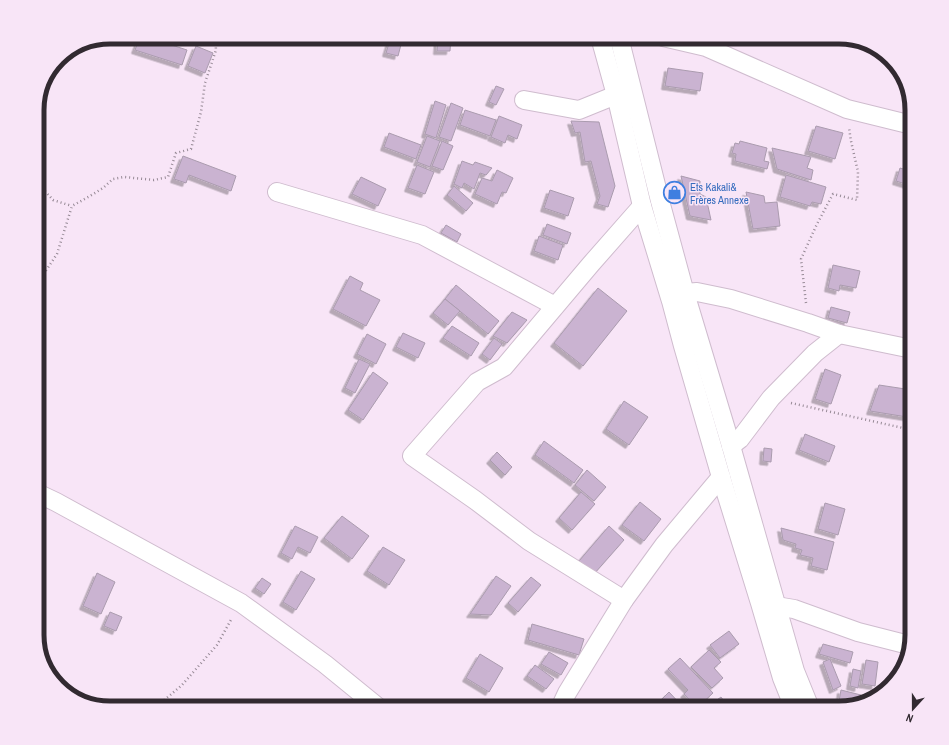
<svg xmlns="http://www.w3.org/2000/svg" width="949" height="745" font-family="'Archivo Narrow',sans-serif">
<defs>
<filter id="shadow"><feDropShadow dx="-3.5" dy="3.5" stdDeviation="0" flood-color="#0004"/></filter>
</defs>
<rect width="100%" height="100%" fill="#f8e5f7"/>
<g fill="#cab3d1" stroke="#aa9bae" filter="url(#shadow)">
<polygon points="140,37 147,37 187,50 182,65 135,50"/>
<polygon points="380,37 403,37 398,56 386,53 390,40"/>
<polygon points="438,37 451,37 450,51 437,51"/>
<polygon points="196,46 213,53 205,73 188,66"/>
<polygon points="668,68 703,73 700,91 665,86"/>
<polygon points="496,86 504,89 496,105 489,102"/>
<polygon points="435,101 446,105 436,138 425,134"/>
<polygon points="451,103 463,108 451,141 439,137"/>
<polygon points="465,110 496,120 490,136 460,125"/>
<polygon points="499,116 522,125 517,139 508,135 505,143 491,137"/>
<polygon points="571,121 599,122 615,186 608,207 597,204 600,196 591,161 585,162 580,132 575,133"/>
<polygon points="816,126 843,133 835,159 808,151"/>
<polygon points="389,133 421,145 416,159 384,147"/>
<polygon points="427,136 440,141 430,167 417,162"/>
<polygon points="442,141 453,146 443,170 432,166"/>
<polygon points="740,141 767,148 764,161 769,162 767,169 735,161 736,154 732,153 735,143 739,144"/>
<polygon points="772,148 811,157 807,168 813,170 811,180 777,169"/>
<polygon points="183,156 236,176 231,191 189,175 186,183 174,179"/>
<polygon points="462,161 473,165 475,162 492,168 486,175 480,173 474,189 464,183 462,188 454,184"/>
<polygon points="417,165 434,172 425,194 408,188"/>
<polygon points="911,167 912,168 912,186 896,181 900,168 910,171"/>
<polygon points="497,170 513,178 506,193 502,192 497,204 475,194 482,178 492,181"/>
<polygon points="786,175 826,187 821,204 812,202 810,206 780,197"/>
<polygon points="681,176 700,181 700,194 706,197 711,220 690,216"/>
<polygon points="361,177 386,189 378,206 352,194"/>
<polygon points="454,186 473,203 466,211 447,195"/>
<polygon points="550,190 574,198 568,216 544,208"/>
<polygon points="746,192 764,196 765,203 777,202 780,226 753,229"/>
<polygon points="547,224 571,233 567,244 543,235"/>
<polygon points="446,225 461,234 457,242 441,233"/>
<polygon points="539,236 563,245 558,260 534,251"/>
<polygon points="833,265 860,271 856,288 840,285 839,291 828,288"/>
<polygon points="350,276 363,283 360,290 380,300 366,326 333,309"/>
<polygon points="456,285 499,321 488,334 445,299"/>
<polygon points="598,288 627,311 583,366 554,343"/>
<polygon points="445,299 460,311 448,325 433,313"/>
<polygon points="831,307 850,312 847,323 828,318"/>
<polygon points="512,312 527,320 507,343 493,336"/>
<polygon points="452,326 479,343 471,356 443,338"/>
<polygon points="403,333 425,343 418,358 396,347"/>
<polygon points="367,334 386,344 376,364 357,354"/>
<polygon points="494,338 502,344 490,360 482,354"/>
<polygon points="359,359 370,364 355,393 345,388"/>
<polygon points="825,369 841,375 831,404 815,399"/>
<polygon points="373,372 388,383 363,420 348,410"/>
<polygon points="879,385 912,390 912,408 908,408 907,417 870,411"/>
<polygon points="624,401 648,417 629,445 606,429"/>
<polygon points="805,434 835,446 829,462 799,450"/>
<polygon points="544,441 583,470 574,483 535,455"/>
<polygon points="764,448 772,449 771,462 763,461"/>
<polygon points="497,452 512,467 505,475 490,460"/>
<polygon points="587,470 606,487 594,501 575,485"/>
<polygon points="581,492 595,504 572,530 559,518"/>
<polygon points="640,502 661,519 644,541 622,525"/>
<polygon points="825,503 845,509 838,535 818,529"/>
<polygon points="342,516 369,536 352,559 324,538"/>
<polygon points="295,526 318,537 310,553 298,547 292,559 281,553"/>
<polygon points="609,526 624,540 594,574 579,561"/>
<polygon points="781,528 834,542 827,570 811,566 813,558 800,555 802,550 795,548 796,544 783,540"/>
<polygon points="383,547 405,560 389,585 367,571"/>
<polygon points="301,571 315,579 296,610 283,602"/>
<polygon points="97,573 115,582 101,614 83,606"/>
<polygon points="496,576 511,586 491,615 470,614"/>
<polygon points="531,577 541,585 518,612 508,603"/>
<polygon points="262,578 271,584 264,594 255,588"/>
<polygon points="110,612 122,617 116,631 104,626"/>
<polygon points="532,624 584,639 579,655 528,640"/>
<polygon points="729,631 739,644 720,658 710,645"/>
<polygon points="823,644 853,652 850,663 819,654"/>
<polygon points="709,650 721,662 714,668 723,678 712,688 691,667"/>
<polygon points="549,652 568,663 561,675 541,664"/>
<polygon points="480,654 503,668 489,692 466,678"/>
<polygon points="680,658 713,693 697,708 684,694 688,690 668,669"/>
<polygon points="830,659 841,686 833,690 823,662"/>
<polygon points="866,660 878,662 875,686 862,684"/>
<polygon points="535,665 554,679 546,689 527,676"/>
<polygon points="853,669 861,671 858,688 850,686"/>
<polygon points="841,690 861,695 859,703 854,705 839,701"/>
<polygon points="669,692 684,708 659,708 656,705"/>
<polygon points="721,697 729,708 706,708"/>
<polygon points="645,700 654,708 638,708"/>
</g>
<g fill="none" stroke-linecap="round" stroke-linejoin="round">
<defs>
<g id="street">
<polyline points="600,37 616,95 642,206 671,301 683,346 721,477 760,603 782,678 794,708"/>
<polyline points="619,37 660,201 685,293 731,446 795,671 810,708"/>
<polyline points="663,37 706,47 847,109 912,125"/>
<polyline points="524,100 579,110 616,95"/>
<polyline points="277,192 422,235 555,306"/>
<polyline points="685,293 697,292 731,299 808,323 839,334 912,349"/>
<polyline points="731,446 740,439 771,398 815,353 839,334"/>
<polyline points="37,493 56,502 241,603 325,664 379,708"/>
<polyline points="624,600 529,541 475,500 412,456 477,382 504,367 591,264 642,206"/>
<polyline points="776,606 794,609 858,632 909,645"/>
<polyline points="560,708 567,693 624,600 664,545 721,477"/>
</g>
</defs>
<use href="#street" stroke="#cfbcce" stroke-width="20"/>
<g stroke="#978a96" stroke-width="2.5" stroke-dasharray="1 3" stroke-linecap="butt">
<polyline points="37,182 53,200 72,206"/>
<polyline points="37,284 57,254 72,206 90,196 103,188 113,179 124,177 154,180 168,177 176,153 191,149 201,112 205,83 216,50 215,37"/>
<polyline points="806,303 801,259 817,224 833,194 857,200 858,172 851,141 849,128"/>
<polyline points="791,403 912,430"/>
<polyline points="155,708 182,685 217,645 232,618"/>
</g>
<use href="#street" stroke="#fff" stroke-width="18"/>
</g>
<defs>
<symbol id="shop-ring" viewBox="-11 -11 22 22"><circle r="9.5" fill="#f8e5f7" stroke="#3f7fe0" stroke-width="1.5"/><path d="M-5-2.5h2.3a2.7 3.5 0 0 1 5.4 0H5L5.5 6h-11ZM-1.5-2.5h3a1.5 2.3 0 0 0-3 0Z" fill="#3f7fe0"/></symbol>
</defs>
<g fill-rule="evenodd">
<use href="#shop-ring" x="662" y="180" width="25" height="25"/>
</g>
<g text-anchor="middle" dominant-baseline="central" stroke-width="3" stroke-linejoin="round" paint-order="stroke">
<g font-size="11" fill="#366cbe" stroke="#f8e5f7" text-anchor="start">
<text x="690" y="187">Ets Kakali&amp;<tspan x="690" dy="13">Frères Annexe</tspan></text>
</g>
</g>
<path d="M0 0H949V745H0ZM110 44H839A66 66 0 0 1 905 110V635A66 66 0 0 1 839 701H110A66 66 0 0 1 44 635V110A66 66 0 0 1 110 44Z" fill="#f8e5f7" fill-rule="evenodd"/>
<path fill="none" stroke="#322a31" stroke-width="5" d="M110 44H839A66 66 0 0 1 905 110V635A66 66 0 0 1 839 701H110A66 66 0 0 1 44 635V110A66 66 0 0 1 110 44Z"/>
<g transform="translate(913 709) rotate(201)" stroke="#f8e5f7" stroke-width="3" paint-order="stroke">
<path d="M0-3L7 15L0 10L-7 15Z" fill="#322a31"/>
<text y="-6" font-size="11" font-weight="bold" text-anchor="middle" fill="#322a31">N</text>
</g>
</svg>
